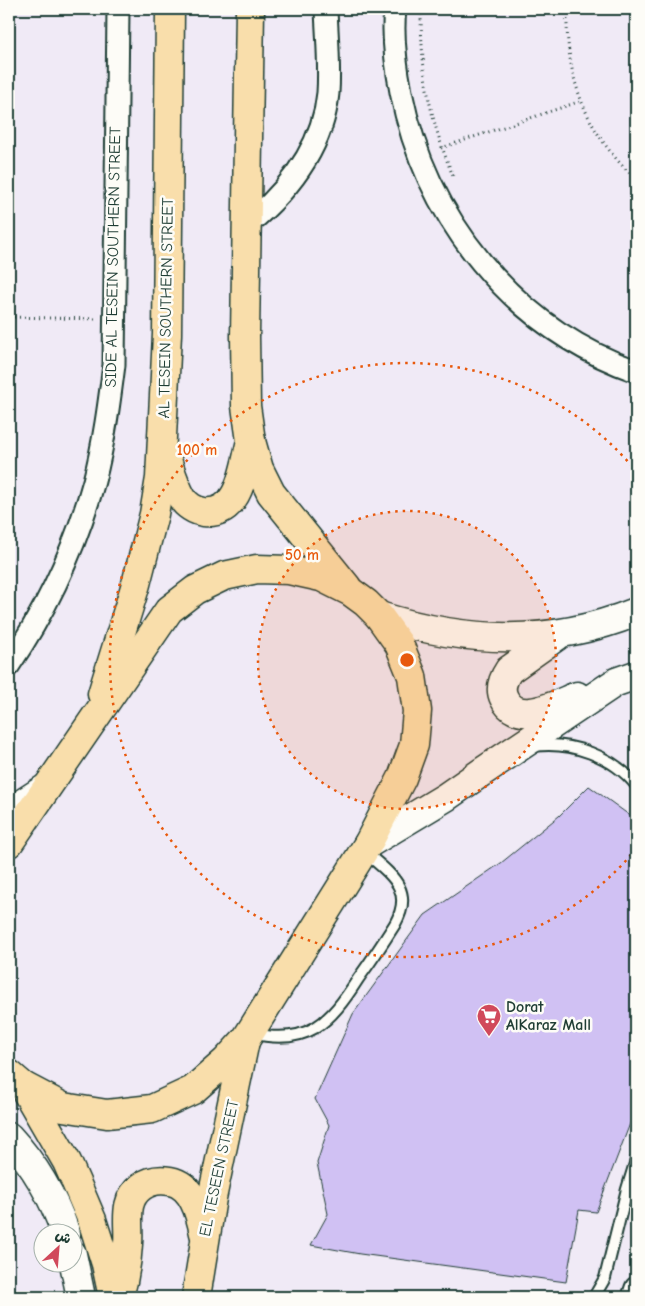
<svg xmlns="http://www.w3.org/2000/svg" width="645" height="1306" font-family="'Comic Neue','Playpen Sans Arabic',sans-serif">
<rect width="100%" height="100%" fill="#f0eaf6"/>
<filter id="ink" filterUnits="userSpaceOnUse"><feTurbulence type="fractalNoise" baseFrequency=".02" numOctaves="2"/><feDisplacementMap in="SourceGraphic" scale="10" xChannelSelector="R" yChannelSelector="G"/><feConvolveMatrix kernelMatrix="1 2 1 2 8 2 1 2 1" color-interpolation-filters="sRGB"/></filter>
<g filter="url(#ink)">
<polygon fill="#d0c1f3" stroke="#1f3d34" points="589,786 636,820 636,1108 596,1212 579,1210 566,1282 360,1254 311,1245 328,1214 317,1163 329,1125 315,1099 353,1014 425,915 501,863 559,816"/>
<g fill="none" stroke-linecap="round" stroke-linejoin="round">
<defs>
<g id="lane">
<path d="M534,746C571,741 613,756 636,785"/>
<path d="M251,1033C307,1047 330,1023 358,979C371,961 383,943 395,924C415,889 390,874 365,852"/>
<polyline points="594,1297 605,1278 627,1189 636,1160"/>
</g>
<g id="street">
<path d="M395,9C392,35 396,66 401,92C426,218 513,328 636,371"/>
<path d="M248,224C288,191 323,147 328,93C330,66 327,36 326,9"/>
<path d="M9,665C47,609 76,546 94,481C104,443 109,404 114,365L118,9"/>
<polyline points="633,1297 636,1288"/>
</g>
<g id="secondary">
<path d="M379,616C467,643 549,647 636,612"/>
<path d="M557,636L509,670C503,679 499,688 504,698C517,727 556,704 577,696"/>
<polyline points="9,812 46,788"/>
<polyline points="368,844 446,797 482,772 616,682 636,675"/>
<path d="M9,1137C34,1164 54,1199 66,1234"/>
<polyline points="72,1254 81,1297"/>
</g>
<g id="primary">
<polyline points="250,9 245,336 246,406 251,441 259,469 271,493 347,587"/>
<path d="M165,454C170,468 174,484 182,498C186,505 195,511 204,512C241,515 244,467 251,441"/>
<polyline points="102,694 136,584 154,514 160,478 167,334 170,9"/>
<polyline points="9,843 169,610 195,590 224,576 257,569 289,570 321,577 351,592 366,603 379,616 399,644 412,676 417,711 414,745 402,778 368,844 246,1039 226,1061 193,1090 152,1109 107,1114 63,1107 23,1086 9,1074"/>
<polyline points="23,1086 67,1162 78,1187 92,1220 106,1264 113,1297"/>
<path d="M119,1297C124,1280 127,1262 128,1244C130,1224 122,1201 141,1187C150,1180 159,1179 170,1181C193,1185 200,1214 204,1233"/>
<polyline points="196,1297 212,1198 245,1041"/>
</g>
</defs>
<use href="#lane" stroke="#1f3d34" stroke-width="14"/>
<use href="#street" stroke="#1f3d34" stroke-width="25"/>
<use href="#secondary" stroke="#1f3d34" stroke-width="31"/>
<use href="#primary" stroke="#1f3d34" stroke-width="31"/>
<g stroke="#1f3d34" stroke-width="3" stroke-dasharray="1 4" stroke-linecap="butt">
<path d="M421,9C421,73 429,117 453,176"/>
<path d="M567,9C565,76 586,134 636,179"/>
<polyline points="441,148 581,101"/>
<polyline points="9,317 96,319"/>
</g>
<use href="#lane" stroke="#fdfcf7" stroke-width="10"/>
<use href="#street" stroke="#fdfcf7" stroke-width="21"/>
<use href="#secondary" stroke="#fdfcf7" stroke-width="28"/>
<use href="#primary" stroke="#f9deab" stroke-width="28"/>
</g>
</g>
<circle cx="407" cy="660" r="149" fill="#e8590c" fill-opacity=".12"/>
<g fill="none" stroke="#e8590c" stroke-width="2.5" stroke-dasharray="2.5 5">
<circle cx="407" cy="660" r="149"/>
<path d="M636 849A297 297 0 1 1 636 471"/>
</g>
<defs>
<symbol id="supermarket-pin" viewBox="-11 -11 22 30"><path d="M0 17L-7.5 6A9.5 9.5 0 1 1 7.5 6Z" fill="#d1495b" stroke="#fdfcf7"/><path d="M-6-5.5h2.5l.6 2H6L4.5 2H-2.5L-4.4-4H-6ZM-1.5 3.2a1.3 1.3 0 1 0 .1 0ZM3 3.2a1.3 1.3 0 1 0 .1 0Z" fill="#fff"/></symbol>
</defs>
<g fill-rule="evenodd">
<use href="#supermarket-pin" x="475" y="1002" width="28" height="38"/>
</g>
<g text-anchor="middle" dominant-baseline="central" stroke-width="5" stroke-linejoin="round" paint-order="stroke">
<g font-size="16" fill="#1f3d34" stroke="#fdfcf7">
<text transform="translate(113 257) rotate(-89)">SIDE AL TESEIN SOUTHERN STREET</text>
<text transform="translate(166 308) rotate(-89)">AL TESEIN SOUTHERN STREET</text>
<text transform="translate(219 1168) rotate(-78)">EL TESEEN STREET</text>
</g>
<g font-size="16" font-weight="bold" fill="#1f3d34" stroke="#fdfcf7" text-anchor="start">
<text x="506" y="1007">Dorat<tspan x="506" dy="18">AlKaraz Mall</tspan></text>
</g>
</g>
<circle cx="407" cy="660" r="8" fill="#e8590c" stroke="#fdfcf7" stroke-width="2.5"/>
<g font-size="15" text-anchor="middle" font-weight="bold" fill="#e8590c" stroke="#fdfcf7" stroke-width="5" stroke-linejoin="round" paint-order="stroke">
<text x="197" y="455">100 m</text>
<text x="302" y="560">50 m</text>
</g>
<rect width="645" height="1306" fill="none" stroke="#fdfcf7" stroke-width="30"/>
<rect x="15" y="15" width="615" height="1276" fill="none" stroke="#1f3d34" stroke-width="2" filter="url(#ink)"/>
<g transform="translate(58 1248) rotate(26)"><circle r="24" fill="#fdfcf7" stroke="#a4b0a9"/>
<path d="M0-4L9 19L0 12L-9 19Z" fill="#d1495b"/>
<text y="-8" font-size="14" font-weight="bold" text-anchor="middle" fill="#1f3d34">ش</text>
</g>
</svg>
